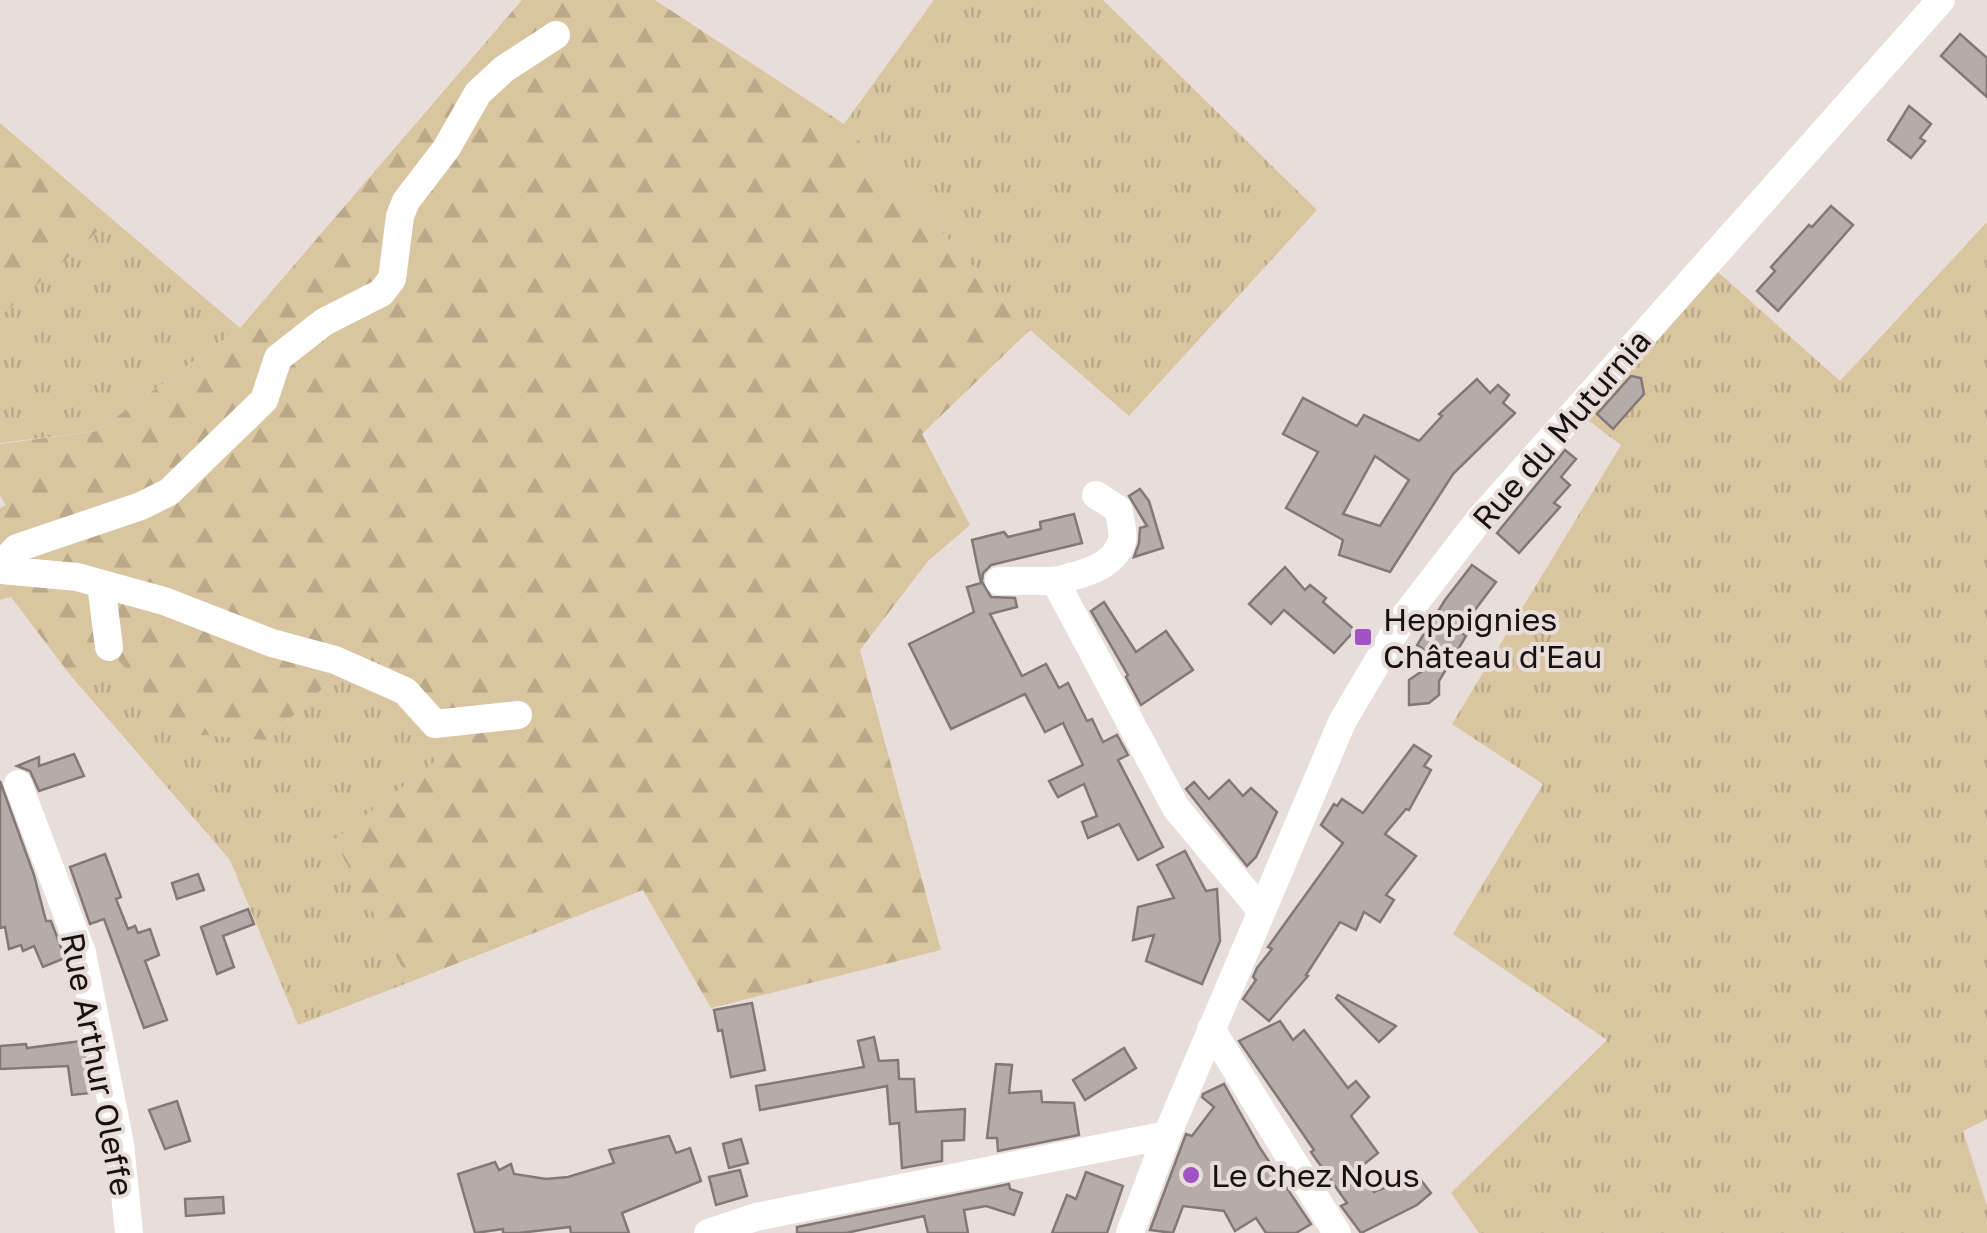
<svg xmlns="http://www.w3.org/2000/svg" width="1987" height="1233" font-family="'Golos Text',sans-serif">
<defs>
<pattern id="grass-tufts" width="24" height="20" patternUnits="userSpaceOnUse" patternTransform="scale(2.5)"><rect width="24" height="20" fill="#d9c5a0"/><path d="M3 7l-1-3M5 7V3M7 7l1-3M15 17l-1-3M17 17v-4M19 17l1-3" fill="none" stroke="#baa889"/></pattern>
<pattern id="forest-firs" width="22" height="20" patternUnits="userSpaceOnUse" patternTransform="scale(2.5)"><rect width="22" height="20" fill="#d9c5a0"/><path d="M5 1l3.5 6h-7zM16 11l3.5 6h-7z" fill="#baa889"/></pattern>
</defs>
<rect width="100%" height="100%" fill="#e8ddd8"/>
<g fill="url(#grass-tufts)">
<polygon points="934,0 1103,0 1317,210 1129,416 1030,330 844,124"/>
<polygon points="112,219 240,328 97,431 0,443 0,311 3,313"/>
<polygon points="1987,222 1987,1119 1963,1131 1987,1206 1987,1233 1479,1233 1451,1193 1607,1040 1453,934 1543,784 1452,724 1621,445 1576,411 1709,264 1840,381"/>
<polygon points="109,647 267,740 366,648 455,746 335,840 410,982 298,1025 230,860 71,676"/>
</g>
<g fill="url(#forest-firs)">
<polygon points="522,0 655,0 844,124 1030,330 922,434 970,525 928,561 860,650 941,950 711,1008 643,890 410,982 334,840 455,746 366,648 267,740 177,733 109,648 71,676 11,597 0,600 0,508 6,505 0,495 0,444 97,431 240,328"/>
<polygon points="0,123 112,219 3,314 0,311"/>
</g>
<g fill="#b7aba9" stroke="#837876" stroke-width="2.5" fill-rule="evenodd">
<polygon points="1960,34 1987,58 1987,97 1941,56"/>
<polygon points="1909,106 1931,124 1920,138 1925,141 1911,158 1888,140"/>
<polygon points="1831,206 1853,225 1778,311 1757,291 1775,271 1771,267 1809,225 1812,227"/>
<polygon points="1631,376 1641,378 1644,394 1613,429 1597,414"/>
<path d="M1477,379L1490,393L1498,385L1509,395L1503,403L1515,413L1453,474L1390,572L1339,555L1343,540L1286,508L1318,452L1283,434L1303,398L1357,426L1364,415L1419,441L1442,416L1439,414ZM1375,456L1409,480L1380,526L1343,514Z"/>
<polygon points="1565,450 1576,459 1561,477 1570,485 1554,503 1560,507 1519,553 1497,533"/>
<polygon points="1140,489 1149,501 1163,548 1134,557 1139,543 1140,528 1147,526 1129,496"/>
<polygon points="1074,514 1082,543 991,565 983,573 982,582 991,597 1015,598 1017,607 990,614 1022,676 1046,664 1059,688 1068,683 1087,721 1092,719 1103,742 1117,735 1128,755 1118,760 1163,847 1138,860 1119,824 1088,838 1082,822 1097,816 1084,784 1058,797 1049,781 1083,765 1063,723 1045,732 1025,694 951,729 909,644 974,612 967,587 981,583 972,540 1004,532 1008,537 1041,529 1040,522"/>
<polygon points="1472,565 1496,582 1459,631 1466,636 1439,681 1439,695 1429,703 1409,705 1409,680 1440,659 1417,645 1445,600"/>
<polygon points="1285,567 1305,590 1310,585 1326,598 1323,602 1355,630 1334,653 1284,610 1271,624 1249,604"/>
<polygon points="1104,602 1136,652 1166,631 1193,670 1141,705 1126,677 1128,675 1091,611"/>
<polygon points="1414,745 1431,756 1424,766 1431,770 1409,810 1406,809 1385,834 1416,856 1386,895 1394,900 1380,922 1364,912 1356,930 1340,922 1306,975 1308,976 1269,1021 1243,999 1256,980 1253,977 1257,968 1272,949 1268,947 1343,843 1321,825 1334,804 1337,806 1342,799 1363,813"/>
<polygon points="74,754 84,776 39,791 30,771 17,766 39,757 39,766"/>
<polygon points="1229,780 1243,796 1251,788 1277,812 1256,857 1247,866 1186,789 1194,782 1209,799"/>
<polygon points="0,781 34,875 46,921 51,921 65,958 43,967 34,946 23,951 21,945 9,949 5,927 0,928"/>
<polygon points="1185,851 1206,891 1217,889 1220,941 1202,984 1146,961 1154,935 1133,940 1138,907 1174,898 1157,865"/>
<polygon points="105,854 121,897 116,899 128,929 135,926 138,933 150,929 159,955 145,961 167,1020 144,1028 104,919 90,924 70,867"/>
<polygon points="198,874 204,890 177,899 172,883"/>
<polygon points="248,909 254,924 223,936 234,967 217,974 201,927"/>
<polygon points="1338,995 1396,1026 1379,1042 1336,998"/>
<polygon points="752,1003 765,1070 731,1077 722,1030 718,1031 714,1010"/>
<polygon points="1280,1021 1293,1040 1304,1030 1348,1088 1356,1081 1369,1097 1351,1116 1378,1153 1358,1169 1374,1192 1417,1175 1431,1193 1417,1205 1361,1233 1341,1206 1347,1203 1311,1152 1314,1150 1239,1041"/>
<polygon points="874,1037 879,1061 898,1060 899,1079 914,1079 916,1112 965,1109 964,1140 942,1141 942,1161 902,1168 899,1123 890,1124 887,1086 760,1110 756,1086 864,1067 858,1041"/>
<polygon points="82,1041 91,1093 72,1095 68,1066 0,1069 0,1046 26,1044 27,1048"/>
<polygon points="1124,1048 1136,1068 1085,1100 1073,1080"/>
<polygon points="996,1064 1012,1065 1009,1093 1041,1091 1042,1102 1074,1103 1079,1135 998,1151 997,1138 987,1138"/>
<polygon points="1224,1084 1260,1148 1311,1224 1296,1233 1266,1233 1256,1218 1235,1231 1224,1211 1183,1206 1173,1233 1150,1230 1186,1134 1192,1136 1214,1107 1202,1097 1203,1094"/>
<polygon points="177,1101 190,1141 165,1149 149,1110"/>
<polygon points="669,1136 676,1153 690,1148 701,1181 622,1213 629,1233 571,1233 570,1227 519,1233 503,1233 503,1229 475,1233 458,1174 495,1162 499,1170 511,1164 514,1174 546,1179 568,1177 614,1163 609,1150"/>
<polygon points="741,1139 748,1163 729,1168 723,1144"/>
<polygon points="740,1170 747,1196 716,1205 709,1177"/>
<polygon points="1086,1172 1123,1186 1107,1233 1052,1233 1067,1195 1076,1199"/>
<polygon points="1009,1184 1010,1189 1022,1193 1014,1215 986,1206 964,1210 968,1233 928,1233 924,1216 846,1233 797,1233 797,1227"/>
<polygon points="223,1197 224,1213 186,1216 185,1199"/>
</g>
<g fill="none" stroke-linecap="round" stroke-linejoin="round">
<g stroke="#fff" stroke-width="28">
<polyline points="0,565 17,548 141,506 169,492 264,400 278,358 324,322 381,293 392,279 400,216 406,201 446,149 478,93 504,69 556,35"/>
<polyline points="0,570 77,577 164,601 272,643 335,660 405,691 435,724 518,715"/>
<polyline points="999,581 1055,581 1176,808 1261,910"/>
<path d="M1055,581C1079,575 1113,569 1122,541C1124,532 1120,518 1118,509L1096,495"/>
<polyline points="101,584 109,647"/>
<polyline points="18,784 82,953 120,1144 129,1233"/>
<polyline points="1211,1029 1337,1233"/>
<polyline points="708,1233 756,1217 1167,1135"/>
<polyline points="1130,1233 1167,1135 1342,722 1404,617 1479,520 1941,0"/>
</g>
</g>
<g fill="#a053c5" stroke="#e8ddd8" stroke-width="4">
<rect x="1353" y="627" width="20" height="20" rx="5"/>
<circle cx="1191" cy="1175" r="10"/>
</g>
<g text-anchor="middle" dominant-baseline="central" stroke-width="8" stroke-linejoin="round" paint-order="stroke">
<g font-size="32" fill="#161211" stroke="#e8ddd8">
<text transform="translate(1561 429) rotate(-49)">Rue du Muturnia</text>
<text transform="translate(98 1064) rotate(79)">Rue Arthur Oleffe</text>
</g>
<g font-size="32" fill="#161211" stroke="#e8ddd8" text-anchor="start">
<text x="1383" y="619">Heppignies<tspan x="1383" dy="37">Château d'Eau</tspan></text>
<text x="1211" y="1175">Le Chez Nous</text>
</g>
</g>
</svg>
